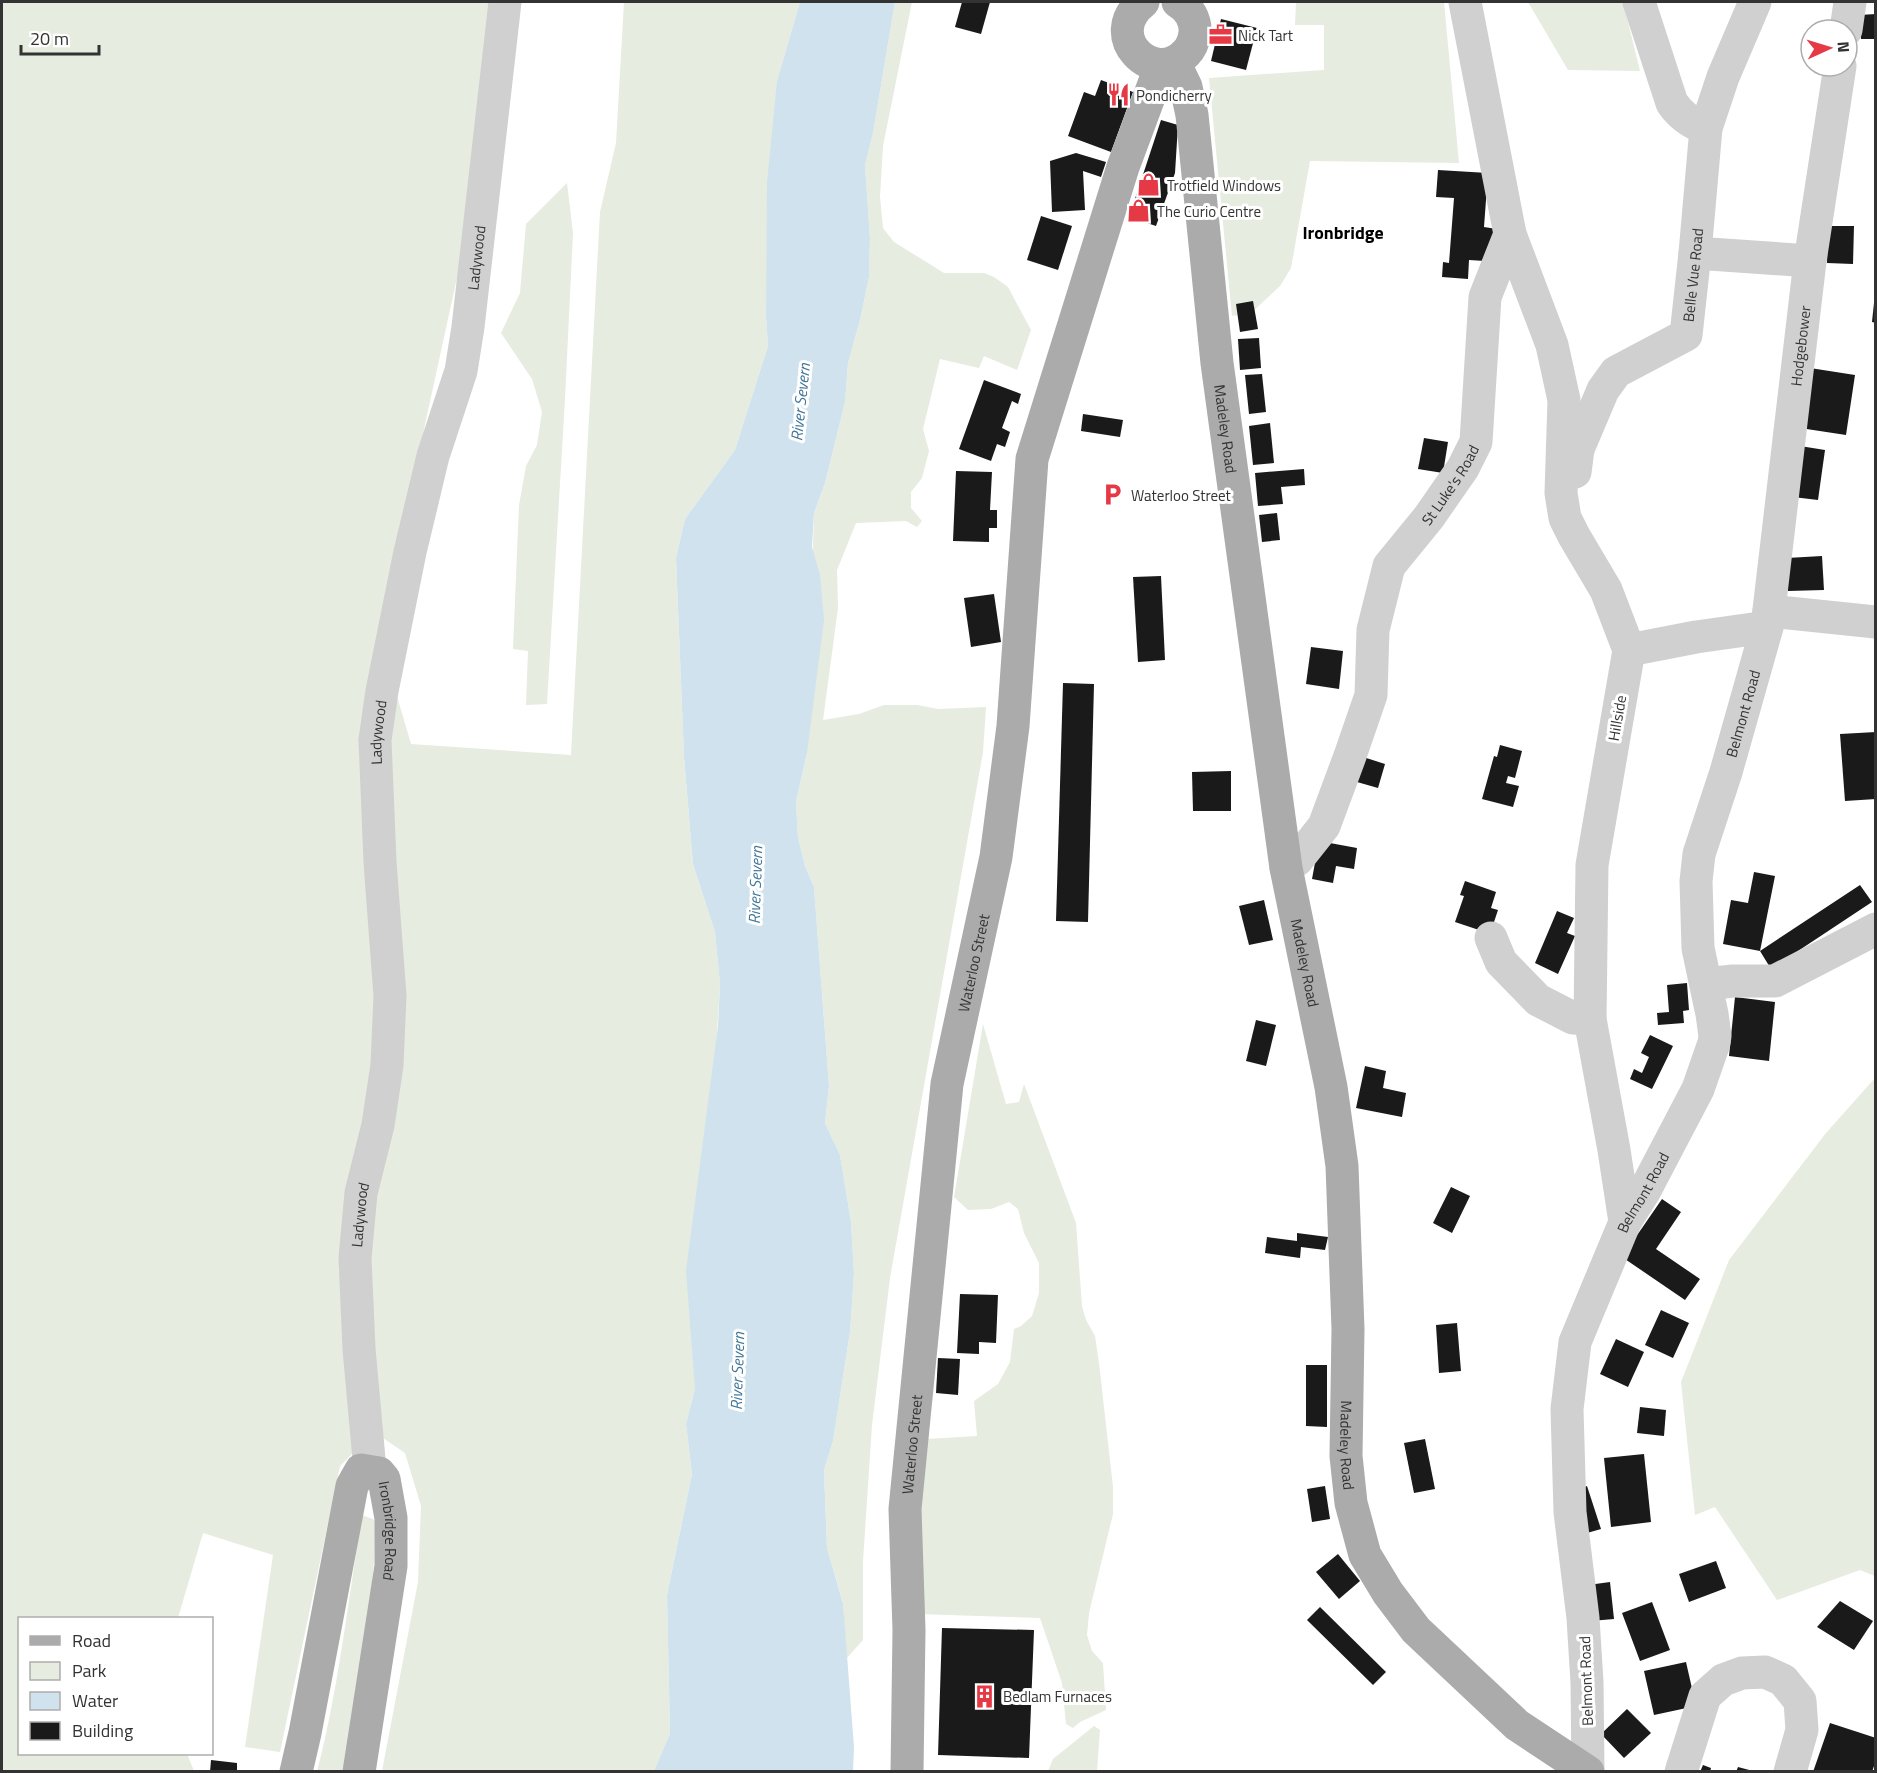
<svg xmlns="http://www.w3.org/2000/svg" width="1877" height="1773" font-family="'Titillium Web',sans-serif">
<rect width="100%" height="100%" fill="#fff"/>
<g fill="#e6ecdf">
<polygon points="2,2 493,2 467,232 379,635 411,744 571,755 600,212 616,143 624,2 800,2 777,81 766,317 768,346 735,450 685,519 676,558 684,757 693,864 715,932 720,984 695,1389 686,1424 692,1474 667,1595 670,1735 654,1771 382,1771 418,1582 421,1506 405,1453 383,1438 367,1439 340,1466 280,1752 245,1747 273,1555 203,1533 178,1618 20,1618 20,1754 187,1754 194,1771 2,1772"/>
<polygon points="895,2 912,2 883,146 880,197 883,228 894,242 944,273 984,273 994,277 1008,287 1031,330 1017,370 984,356 979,368 940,359 923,429 929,451 922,478 911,492 911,508 922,521 917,527 906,521 856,523 837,570 838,608 823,720 859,714 884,705 917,705 938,709 986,707 983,752 890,1278 872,1425 863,1561 863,1640 846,1659 843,1602 827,1548 824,1470 833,1441 850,1332 854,1274 851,1222 840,1155 825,1123 829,1086 814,887 805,866 798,838 796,802 807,753 814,513 825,483 845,402 848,363 860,320 869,277 870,238 865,165 873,133"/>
<polygon points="1296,2 1444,2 1459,163 1310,161 1291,268 1280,286 1251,313 1232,316 1209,78 1324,70 1324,25 1295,25"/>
<polygon points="1528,2 1623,2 1640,71 1568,70"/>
<polygon points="567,183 573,233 565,399 547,704 526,705 528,651 513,649 519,505 526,466 537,445 542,412 532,379 501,333 520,293 526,224"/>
<polygon points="983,1024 1006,1104 1019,1102 1024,1084 1076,1223 1082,1306 1086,1320 1095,1336 1099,1363 1113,1487 1113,1514 1089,1613 1087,1635 1092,1651 1103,1663 1106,1710 1080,1722 1073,1728 1066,1724 1062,1683 1040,1618 917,1614 916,1545 926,1439 977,1436 974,1401 998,1384 1010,1362 1014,1329 1021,1326 1032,1316 1039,1293 1039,1263 1024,1233 1018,1209 1009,1202 991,1209 968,1210 954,1197"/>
<polygon points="1875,1078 1875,1576 1860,1570 1777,1600 1715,1507 1695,1515 1681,1382 1729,1260 1826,1133"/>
<path d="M362,1515L375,1520L374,1562L367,1637L343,1771L317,1772C339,1687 348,1601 362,1515Z"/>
<polygon points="1094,1726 1100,1730 1097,1771 1048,1771 1053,1759"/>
</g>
<polygon fill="#cfe2ee" points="800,2 895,2 873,133 865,165 870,238 869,277 860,320 848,363 845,402 825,483 814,513 812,547 820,575 824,620 807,753 796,802 798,838 805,866 814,887 829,1086 825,1123 840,1155 851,1222 854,1274 850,1332 833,1441 824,1470 827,1548 843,1603 854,1747 853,1771 654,1771 670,1734 667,1595 692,1474 686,1424 695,1389 686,1271 718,1026 720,984 715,932 693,864 684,757 676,558 685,519 735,450 768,346 766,317 767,183 777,81"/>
<g fill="#1a1a1a">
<polygon points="962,2 990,2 981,34 955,27"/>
<polygon points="1876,14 1876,39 1861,39 1859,15"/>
<polygon points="1221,19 1257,28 1246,70 1211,61"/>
<polygon points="1101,80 1133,92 1111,152 1068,136 1084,92 1095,96"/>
<polygon points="1161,120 1178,125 1175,173 1156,226 1129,217"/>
<polygon points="1076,153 1106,162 1101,177 1083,171 1085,210 1052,212 1050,161"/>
<polygon points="1438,170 1488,173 1484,227 1497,229 1485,261 1469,260 1468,279 1442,277 1443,262 1449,263 1454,198 1436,197"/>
<polygon points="1041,216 1072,226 1058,270 1027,260"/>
<polygon points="1828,226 1854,226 1853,264 1827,263"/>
<polygon points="1253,301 1258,329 1240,332 1236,304"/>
<polygon points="1874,303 1876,303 1876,323 1872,322"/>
<polygon points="1259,338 1261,368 1240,370 1238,339"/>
<polygon points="1810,368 1855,375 1846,435 1800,428"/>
<polygon points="1262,374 1266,412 1249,414 1245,375"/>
<polygon points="984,380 1021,394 1018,404 1012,401 1002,428 1010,432 1005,447 997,444 991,461 959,449"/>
<polygon points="1083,414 1123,420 1120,437 1081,431"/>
<polygon points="1270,423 1274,463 1253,465 1249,426"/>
<polygon points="1424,438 1448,442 1443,473 1418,469"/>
<polygon points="1800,446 1825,450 1818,500 1793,497"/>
<polygon points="1304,469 1305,485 1281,487 1283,504 1258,506 1255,473"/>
<polygon points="956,471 992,472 990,510 997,510 997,528 989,528 989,542 953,541"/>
<polygon points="1277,513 1280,540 1262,542 1259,515"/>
<polygon points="1822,556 1824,590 1788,591 1787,558"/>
<polygon points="1161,576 1165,660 1138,662 1133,577"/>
<polygon points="994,594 1001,642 971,647 964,598"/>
<polygon points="1311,647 1343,651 1339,689 1306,684"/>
<polygon points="1063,683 1094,684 1088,922 1056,921"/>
<polygon points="1876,732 1876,799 1845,801 1840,734"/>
<polygon points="1500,745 1522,751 1515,778 1508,776 1506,783 1519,786 1513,807 1482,799 1494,756 1497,757"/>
<polygon points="1357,755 1385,764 1378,788 1350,780"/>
<polygon points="1231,771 1231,811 1193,811 1192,772"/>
<polygon points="1319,841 1357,848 1354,869 1336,866 1333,883 1312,879"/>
<polygon points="1754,872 1775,876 1760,951 1860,885 1872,902 1771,969 1760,951 1723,944 1731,900 1748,903"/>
<polygon points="1465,881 1496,892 1491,908 1498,910 1492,928 1485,932 1455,922 1464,896 1460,895"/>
<polygon points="1264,900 1273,940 1249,945 1239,906"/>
<polygon points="1557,911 1574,918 1567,933 1575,936 1558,974 1535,963"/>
<polygon points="1687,983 1689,1010 1683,1011 1684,1023 1658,1025 1657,1013 1669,1012 1667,985"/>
<polygon points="1735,997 1775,1002 1769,1061 1729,1056"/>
<polygon points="1256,1020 1276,1025 1266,1066 1246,1061"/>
<polygon points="1650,1035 1673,1046 1652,1089 1630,1079 1634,1069 1642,1073 1649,1057 1641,1053"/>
<polygon points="1365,1066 1386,1071 1383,1088 1406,1093 1402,1117 1356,1108"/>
<polygon points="1451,1187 1470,1196 1452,1233 1433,1223"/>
<polygon points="1662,1199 1681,1212 1656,1249 1700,1279 1685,1300 1622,1257"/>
<polygon points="1297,1233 1328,1237 1325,1250 1301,1247 1300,1258 1265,1253 1267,1237 1297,1241"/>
<polygon points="960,1294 998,1295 996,1343 979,1342 979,1354 957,1353"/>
<polygon points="1661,1310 1689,1323 1673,1358 1645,1345"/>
<polygon points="1457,1323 1461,1371 1439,1373 1436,1325"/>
<polygon points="1616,1339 1644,1352 1628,1387 1600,1374"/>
<polygon points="938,1358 960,1359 958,1395 936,1393"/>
<polygon points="1306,1365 1327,1365 1327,1427 1306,1426"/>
<polygon points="1640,1407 1666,1410 1664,1436 1637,1433"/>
<polygon points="1425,1439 1435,1489 1414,1493 1404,1443"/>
<polygon points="1644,1454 1651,1522 1611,1527 1604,1458"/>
<polygon points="1325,1486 1330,1519 1312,1522 1307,1489"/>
<polygon points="1587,1486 1601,1529 1587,1533 1574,1491"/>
<polygon points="1338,1554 1360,1581 1339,1599 1316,1572"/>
<polygon points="1716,1561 1726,1588 1689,1602 1679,1574"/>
<polygon points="1610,1582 1614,1619 1591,1621 1588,1585"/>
<polygon points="1840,1601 1873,1621 1854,1650 1817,1627"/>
<polygon points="1652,1602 1670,1650 1640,1661 1622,1613"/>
<polygon points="1320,1607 1386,1672 1373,1685 1307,1620"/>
<polygon points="942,1628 1034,1630 1029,1758 938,1755"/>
<polygon points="1686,1662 1696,1706 1654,1715 1644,1671"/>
<polygon points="1627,1709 1651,1733 1624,1758 1601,1734"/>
<polygon points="1830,1723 1876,1738 1876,1760 1872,1772 1813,1772"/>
<polygon points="211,1760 237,1763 237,1772 210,1772"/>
<polygon points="1703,1765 1711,1768 1710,1772 1700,1772"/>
<polygon points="1738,1767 1753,1771 1752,1772 1736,1772"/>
</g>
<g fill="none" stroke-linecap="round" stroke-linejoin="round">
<g stroke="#d0d0d0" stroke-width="33">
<path d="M1639,2L1672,103C1681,116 1691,123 1706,128"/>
<polyline points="1846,30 1850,2"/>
<polyline points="1510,234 1552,345 1564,400 1561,493 1565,518 1574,536 1606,590 1629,650 1592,865 1590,1019 1614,1150 1625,1222"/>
<polyline points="1695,253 1810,261"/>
<path id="s1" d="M1575,472L1578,449L1603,390L1616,372L1686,335L1695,253L1706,128L1723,77L1755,2"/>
<polyline points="1769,611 1876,622"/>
<polyline points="1629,650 1696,637 1767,627"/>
<path id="s2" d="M1286,868L1297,860L1324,826L1350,756L1371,695L1373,630L1389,566L1429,517L1463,468L1476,442L1485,297L1510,234L1465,2"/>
<polyline points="1491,938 1501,962 1538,1000 1573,1018 1590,1019"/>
<polyline points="1706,984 1733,981 1775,981 1876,929"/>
<path id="s3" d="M370,1470L359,1349L355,1258L361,1193L378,1125L387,1065L390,996L380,862L375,740L382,691L410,552L433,456L461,371L468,327L505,2"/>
<path id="s4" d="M1588,1772L1587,1682L1583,1618L1570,1512L1567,1409L1575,1342L1625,1222L1644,1192L1698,1089L1714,1043L1715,1036L1712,1014L1698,948L1696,881L1699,854L1726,772L1767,627L1810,261L1840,66"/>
<polyline points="1681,1772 1705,1696 1723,1680 1742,1673 1765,1672 1783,1680 1800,1701 1802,1730 1790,1772"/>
</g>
<g stroke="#ababab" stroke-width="33">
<path d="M1143,2C1101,35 1153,88 1186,53C1191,48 1194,40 1195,33C1196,20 1189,8 1178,2"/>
<path id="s5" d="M1174,62L1186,87L1192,115L1217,363L1286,868L1331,1087L1342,1166L1348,1329L1346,1456L1351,1503L1365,1555L1388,1593L1416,1630L1517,1725L1588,1772"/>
<path id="s6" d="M296,1772L305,1733L352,1486L361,1470L379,1473L384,1479L391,1518V1566L359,1772"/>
<path id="s7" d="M907,1772L909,1630L905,1509L947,1084L996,857L1013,726L1032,459L1123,167L1161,65"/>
</g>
</g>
<defs>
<symbol id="office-bare" viewBox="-9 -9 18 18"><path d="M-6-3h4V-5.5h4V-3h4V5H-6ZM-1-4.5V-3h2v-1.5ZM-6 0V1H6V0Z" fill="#e63946" stroke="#fff" stroke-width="2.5" paint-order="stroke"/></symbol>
<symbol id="restaurant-bare" viewBox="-9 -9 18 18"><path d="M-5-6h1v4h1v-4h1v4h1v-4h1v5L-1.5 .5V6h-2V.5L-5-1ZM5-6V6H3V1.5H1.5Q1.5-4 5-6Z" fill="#e63946" stroke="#fff" stroke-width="2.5" paint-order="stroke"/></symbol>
<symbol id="shop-bare" viewBox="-9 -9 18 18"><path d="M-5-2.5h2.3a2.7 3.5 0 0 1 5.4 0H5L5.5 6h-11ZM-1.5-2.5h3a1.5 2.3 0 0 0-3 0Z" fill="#e63946" stroke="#fff" stroke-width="2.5" paint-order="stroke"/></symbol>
<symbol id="parking-bare" viewBox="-9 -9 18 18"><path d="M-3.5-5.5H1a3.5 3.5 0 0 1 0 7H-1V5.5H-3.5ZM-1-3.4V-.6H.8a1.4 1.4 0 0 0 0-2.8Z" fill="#e63946" stroke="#fff" stroke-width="2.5" paint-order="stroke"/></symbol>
<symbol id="building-bare" viewBox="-9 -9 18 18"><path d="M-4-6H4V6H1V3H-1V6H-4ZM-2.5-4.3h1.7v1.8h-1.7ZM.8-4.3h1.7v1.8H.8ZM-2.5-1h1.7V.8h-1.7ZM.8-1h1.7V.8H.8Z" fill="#e63946" stroke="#fff" stroke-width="2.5" paint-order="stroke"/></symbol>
</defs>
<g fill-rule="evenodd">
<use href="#office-bare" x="1204" y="18" width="33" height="33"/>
<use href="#restaurant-bare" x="1102" y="78" width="33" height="33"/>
<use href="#shop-bare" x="1132" y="168" width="33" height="33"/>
<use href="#shop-bare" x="1122" y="194" width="33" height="33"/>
<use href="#parking-bare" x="1096" y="478" width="33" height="33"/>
<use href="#building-bare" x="968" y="1680" width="33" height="33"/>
</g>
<g text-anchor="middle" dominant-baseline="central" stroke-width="6" stroke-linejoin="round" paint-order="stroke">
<g font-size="15" fill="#333" stroke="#fff" text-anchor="start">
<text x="1238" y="35">Nick Tart</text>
<text x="1136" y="95">Pondicherry</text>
<text x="1167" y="185">Trotfield Windows</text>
<text x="1157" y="211">The Curio Centre</text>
<text x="1131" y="495">Waterloo Street</text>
<text x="1003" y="1696">Bedlam Furnaces</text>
</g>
<g font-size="15" fill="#333" stroke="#fff">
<text stroke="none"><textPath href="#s3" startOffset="1228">Ladywood</textPath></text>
<text stroke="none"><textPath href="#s1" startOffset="249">Belle Vue Road</textPath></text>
<text stroke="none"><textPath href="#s4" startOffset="1473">Hodgebower</textPath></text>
<text stroke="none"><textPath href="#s5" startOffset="372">Madeley Road</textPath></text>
<text stroke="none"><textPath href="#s2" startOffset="429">St Luke's Road</textPath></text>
<text stroke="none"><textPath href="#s4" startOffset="1100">Belmont Road</textPath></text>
<text transform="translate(1617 718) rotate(-80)">Hillside</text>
<text stroke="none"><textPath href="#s3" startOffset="742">Ladywood</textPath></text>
<text stroke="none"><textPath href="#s7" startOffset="814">Waterloo Street</textPath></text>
<text stroke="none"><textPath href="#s5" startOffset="912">Madeley Road</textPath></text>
<text stroke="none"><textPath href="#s4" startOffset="596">Belmont Road</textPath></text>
<text stroke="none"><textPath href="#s3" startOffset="256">Ladywood</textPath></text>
<text stroke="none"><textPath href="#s7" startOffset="328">Waterloo Street</textPath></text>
<text stroke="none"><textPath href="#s5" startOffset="1398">Madeley Road</textPath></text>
<text stroke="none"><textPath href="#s6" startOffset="388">Ironbridge Road</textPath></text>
<text transform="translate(1586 1681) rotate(-92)">Belmont Road</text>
</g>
<g font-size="16" font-style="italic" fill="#3f7597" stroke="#fff">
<text transform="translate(800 402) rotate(-84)">River Severn</text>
<text transform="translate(755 885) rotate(-88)">River Severn</text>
<text transform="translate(737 1371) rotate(-88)">River Severn</text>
</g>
<g font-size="18" font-weight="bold" fill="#000" stroke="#fff">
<text x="1343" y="232">Ironbridge</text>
</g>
</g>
<rect width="1877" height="1773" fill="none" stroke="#333333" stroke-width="6"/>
<rect x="18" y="1617" width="195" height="138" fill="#ffffff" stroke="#adadad" stroke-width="1.5"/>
<rect x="30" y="1636" width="30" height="9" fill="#ababab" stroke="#adadad" stroke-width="1.5"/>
<text x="72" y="1647" font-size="18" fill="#333333">Road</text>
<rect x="30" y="1662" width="30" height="18" fill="#e6ecdf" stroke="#adadad" stroke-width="1.5"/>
<text x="72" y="1677" font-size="18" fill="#333333">Park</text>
<rect x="30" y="1692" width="30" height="18" fill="#cfe2ee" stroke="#adadad" stroke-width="1.5"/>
<text x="72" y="1707" font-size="18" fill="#333333">Water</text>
<rect x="30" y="1722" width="30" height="18" fill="#1a1a1a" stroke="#adadad" stroke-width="1.5"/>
<text x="72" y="1737" font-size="18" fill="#333333">Building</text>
<g transform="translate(1829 48) rotate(86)"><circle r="28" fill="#ffffff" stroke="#adadad" stroke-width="1.5"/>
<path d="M0-4.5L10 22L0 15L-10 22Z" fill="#e63946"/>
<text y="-9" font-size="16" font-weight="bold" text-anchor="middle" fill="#333333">N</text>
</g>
<path d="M21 45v9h78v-9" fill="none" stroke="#333333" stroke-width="3"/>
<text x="30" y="45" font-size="18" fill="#333333" stroke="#ffffff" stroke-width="4.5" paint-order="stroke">20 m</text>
</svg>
